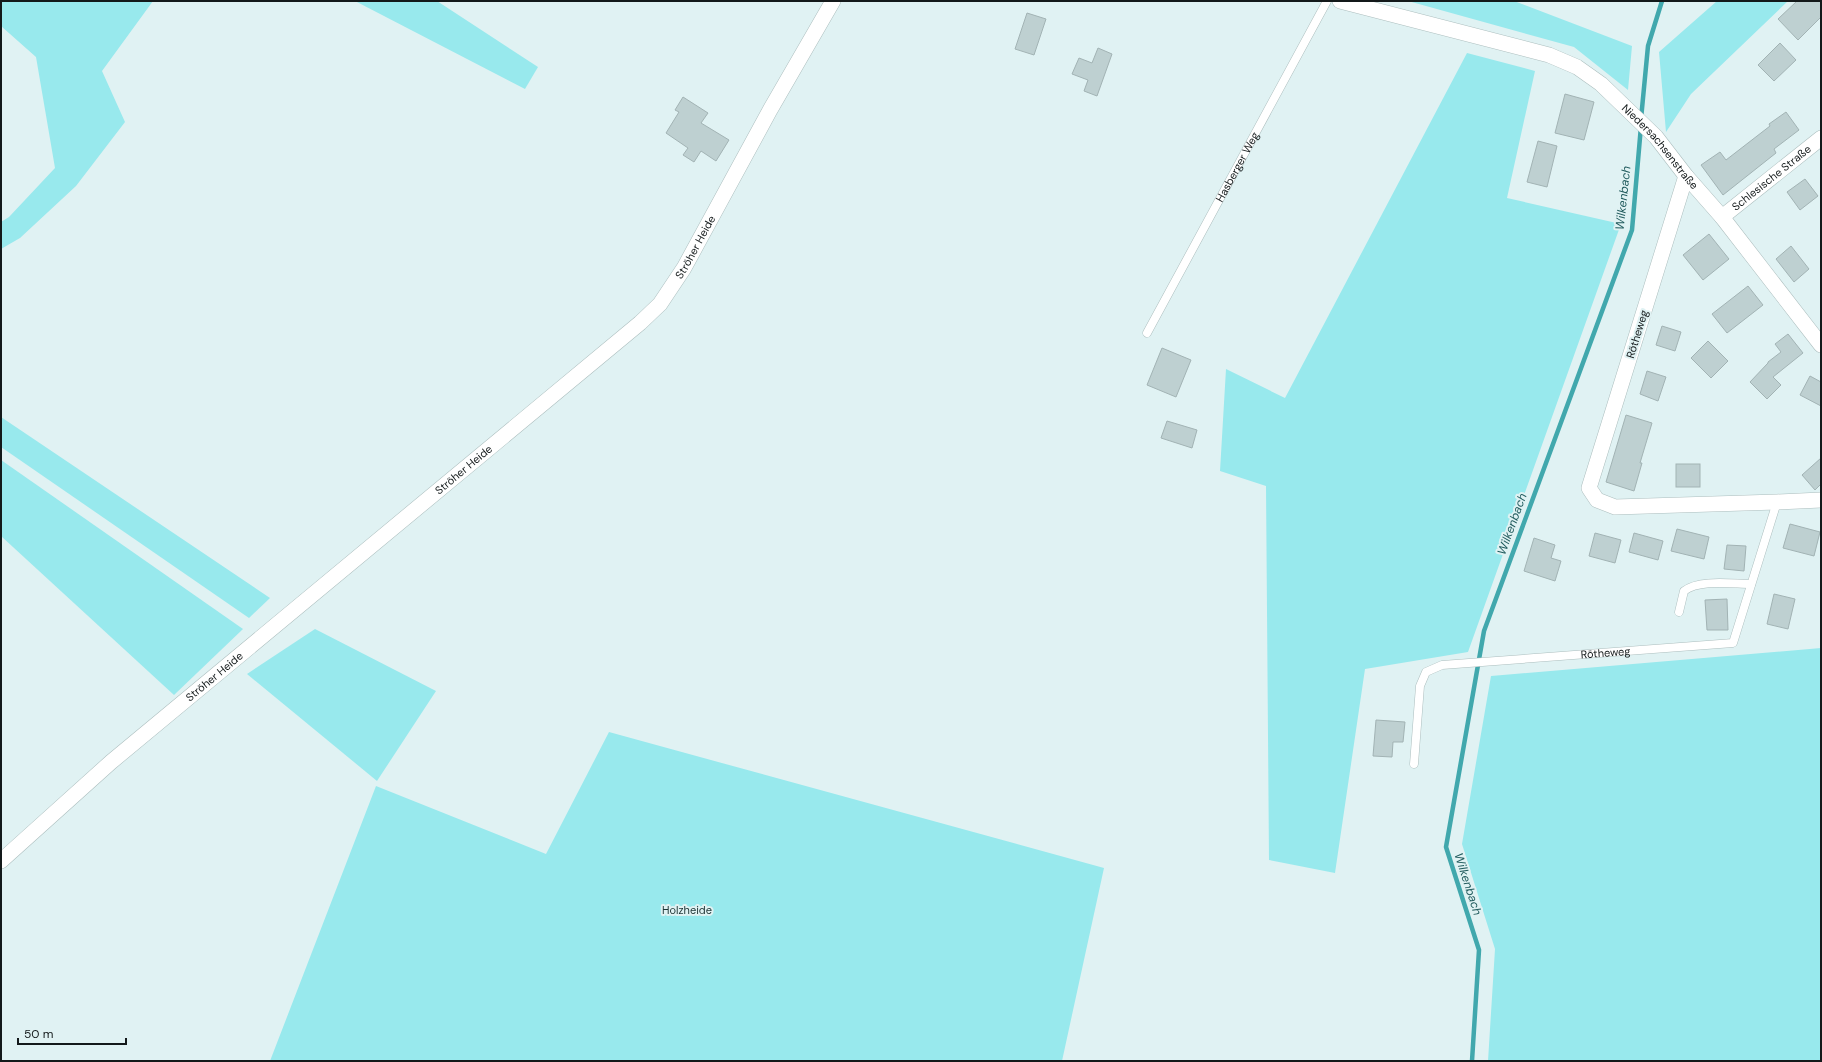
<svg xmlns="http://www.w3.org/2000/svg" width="1822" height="1062" font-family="'DM Sans',sans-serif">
<rect width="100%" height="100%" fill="#e0f2f3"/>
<g fill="#98e9ed">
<polygon points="1,1 153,1 102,71 125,122 76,186 20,238 1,249 1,222 9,217 55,168 36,57 1,26"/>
<polygon points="355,1 437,1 538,67 525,89"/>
<polygon points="1408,1 1514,1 1632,46 1628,90 1574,47"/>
<polygon points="1717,1 1788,1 1691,94 1666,132 1659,52"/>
<polygon points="1467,53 1535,71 1507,198 1621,224 1468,652 1365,669 1335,873 1269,860 1266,486 1220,471 1226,369 1285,398"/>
<polygon points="1,417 270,598 249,618 1,447"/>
<polygon points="1,460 243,629 174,695 1,536"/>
<polygon points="315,629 436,691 377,781 247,674"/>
<polygon points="1821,648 1821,1061 1488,1061 1495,949 1462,844 1491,676"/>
<polygon points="609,732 1104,868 1062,1061 270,1061 376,786 546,854"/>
</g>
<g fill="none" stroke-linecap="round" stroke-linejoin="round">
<g stroke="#41a8ad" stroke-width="4.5">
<polyline points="1641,119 1648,46 1662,1"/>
<polyline points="1472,1061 1479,950 1446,847 1484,631 1632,230 1641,126"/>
</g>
</g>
<g fill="#bed0d1" stroke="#a2b3b4">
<polygon points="1797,1 1821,1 1821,17 1798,40 1778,19"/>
<polygon points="1027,13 1046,19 1034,55 1015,49"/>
<polygon points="1780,43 1796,60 1774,81 1758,65"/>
<polygon points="1098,48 1112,54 1097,96 1084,91 1088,80 1072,74 1079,58 1092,63"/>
<polygon points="1565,94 1594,102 1584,140 1555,133"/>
<polygon points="683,97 708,113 701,123 729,140 716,161 701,151 694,162 683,155 688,148 666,133 679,112 675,110"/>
<polygon points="1786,112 1799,130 1774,149 1776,153 1723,195 1701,165 1720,152 1726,160 1770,126 1769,124"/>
<polygon points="1538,141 1557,146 1547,187 1527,182"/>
<polygon points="1805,179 1818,196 1800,210 1787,192"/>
<polygon points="1709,234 1729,259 1703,280 1683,255"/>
<polygon points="1791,246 1809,269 1794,282 1776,259"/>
<polygon points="1748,286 1763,305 1727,333 1712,314"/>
<polygon points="1662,326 1681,332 1675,351 1656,345"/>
<polygon points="1788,334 1803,353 1773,377 1781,385 1767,399 1750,382 1768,363 1768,362 1781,352 1775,344"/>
<polygon points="1708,341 1728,361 1711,378 1691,358"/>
<polygon points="1162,348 1191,360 1176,397 1147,385"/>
<polygon points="1647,371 1666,377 1658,401 1640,394"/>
<polygon points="1810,376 1821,382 1821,406 1800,395"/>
<polygon points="1626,415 1652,423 1640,463 1642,463 1634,491 1606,482"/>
<polygon points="1167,421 1197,430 1192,448 1161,438"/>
<polygon points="1821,458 1821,484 1815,490 1802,475"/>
<rect x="1676" y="464" width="24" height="23"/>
<polygon points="1790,524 1820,532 1814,556 1783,548"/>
<polygon points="1677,529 1709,537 1704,559 1671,551"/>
<polygon points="1595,533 1621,540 1615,563 1589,556"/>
<polygon points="1634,533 1663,541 1658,560 1629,552"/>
<polygon points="1534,538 1555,545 1551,558 1561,561 1555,581 1524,571"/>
<polygon points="1727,545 1746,546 1744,571 1724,569"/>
<polygon points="1774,594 1795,599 1788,629 1767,624"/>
<polygon points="1727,599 1728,630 1707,630 1705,600"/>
<polygon points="1376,720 1405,722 1403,742 1393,742 1392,757 1373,756"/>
</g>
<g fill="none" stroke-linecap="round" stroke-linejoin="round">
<defs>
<g id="service">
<path id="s1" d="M1147,333L1327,1"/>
<path d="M1679,612L1684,591C1699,579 1733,584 1751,584"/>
<path id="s2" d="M1414,764L1420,686L1426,672L1442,665L1733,643L1777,502"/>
</g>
<g id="minor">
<path id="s3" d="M1340,1L1549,55L1577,67L1601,84L1656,137L1686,176L1722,217L1821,345"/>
<polyline points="1686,176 1589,488 1597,500 1615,507 1777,502 1821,500"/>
<path id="s4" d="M1722,217L1821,138"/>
<path id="s5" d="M1,861L111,762L640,323L660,304L684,268L770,110L833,1"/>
</g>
</defs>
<use href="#service" stroke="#acbebe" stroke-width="9"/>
<use href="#minor" stroke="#acbebe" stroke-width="16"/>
<use href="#service" stroke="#fff" stroke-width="8"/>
<use href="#minor" stroke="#fff" stroke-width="15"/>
</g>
<g text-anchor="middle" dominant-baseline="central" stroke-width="4" stroke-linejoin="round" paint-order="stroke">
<g font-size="11" fill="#13191a" stroke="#e0f2f3">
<text stroke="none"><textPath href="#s3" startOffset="362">Niedersachsenstraße</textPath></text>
<text stroke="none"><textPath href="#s1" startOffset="189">Hasberger Weg</textPath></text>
<text stroke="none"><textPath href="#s4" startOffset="63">Schlesische Straße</textPath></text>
<text stroke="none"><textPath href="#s5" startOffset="930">Ströher Heide</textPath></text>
<text transform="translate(1637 334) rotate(-73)">Rötheweg</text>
<text stroke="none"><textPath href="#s5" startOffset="606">Ströher Heide</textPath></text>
<text stroke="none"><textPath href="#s2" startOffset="275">Rötheweg</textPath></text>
<text stroke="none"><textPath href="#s5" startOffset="282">Ströher Heide</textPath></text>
</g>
<g font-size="11" fill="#1c3334" stroke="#e0f2f3">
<text x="687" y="910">Holzheide</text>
</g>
<g font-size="12" font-style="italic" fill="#215b5d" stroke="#e0f2f3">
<text transform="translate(1623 198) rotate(-84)">Wilkenbach</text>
<text transform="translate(1512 524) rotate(-70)">Wilkenbach</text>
<text transform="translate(1468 884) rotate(72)">Wilkenbach</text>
</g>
</g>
<rect width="1822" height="1062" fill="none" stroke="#13191a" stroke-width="4"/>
<path d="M18 1038v6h108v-6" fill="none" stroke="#13191a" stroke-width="2"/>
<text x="24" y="1038" font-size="12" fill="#13191a" stroke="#e0f2f3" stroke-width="3" paint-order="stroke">50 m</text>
</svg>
